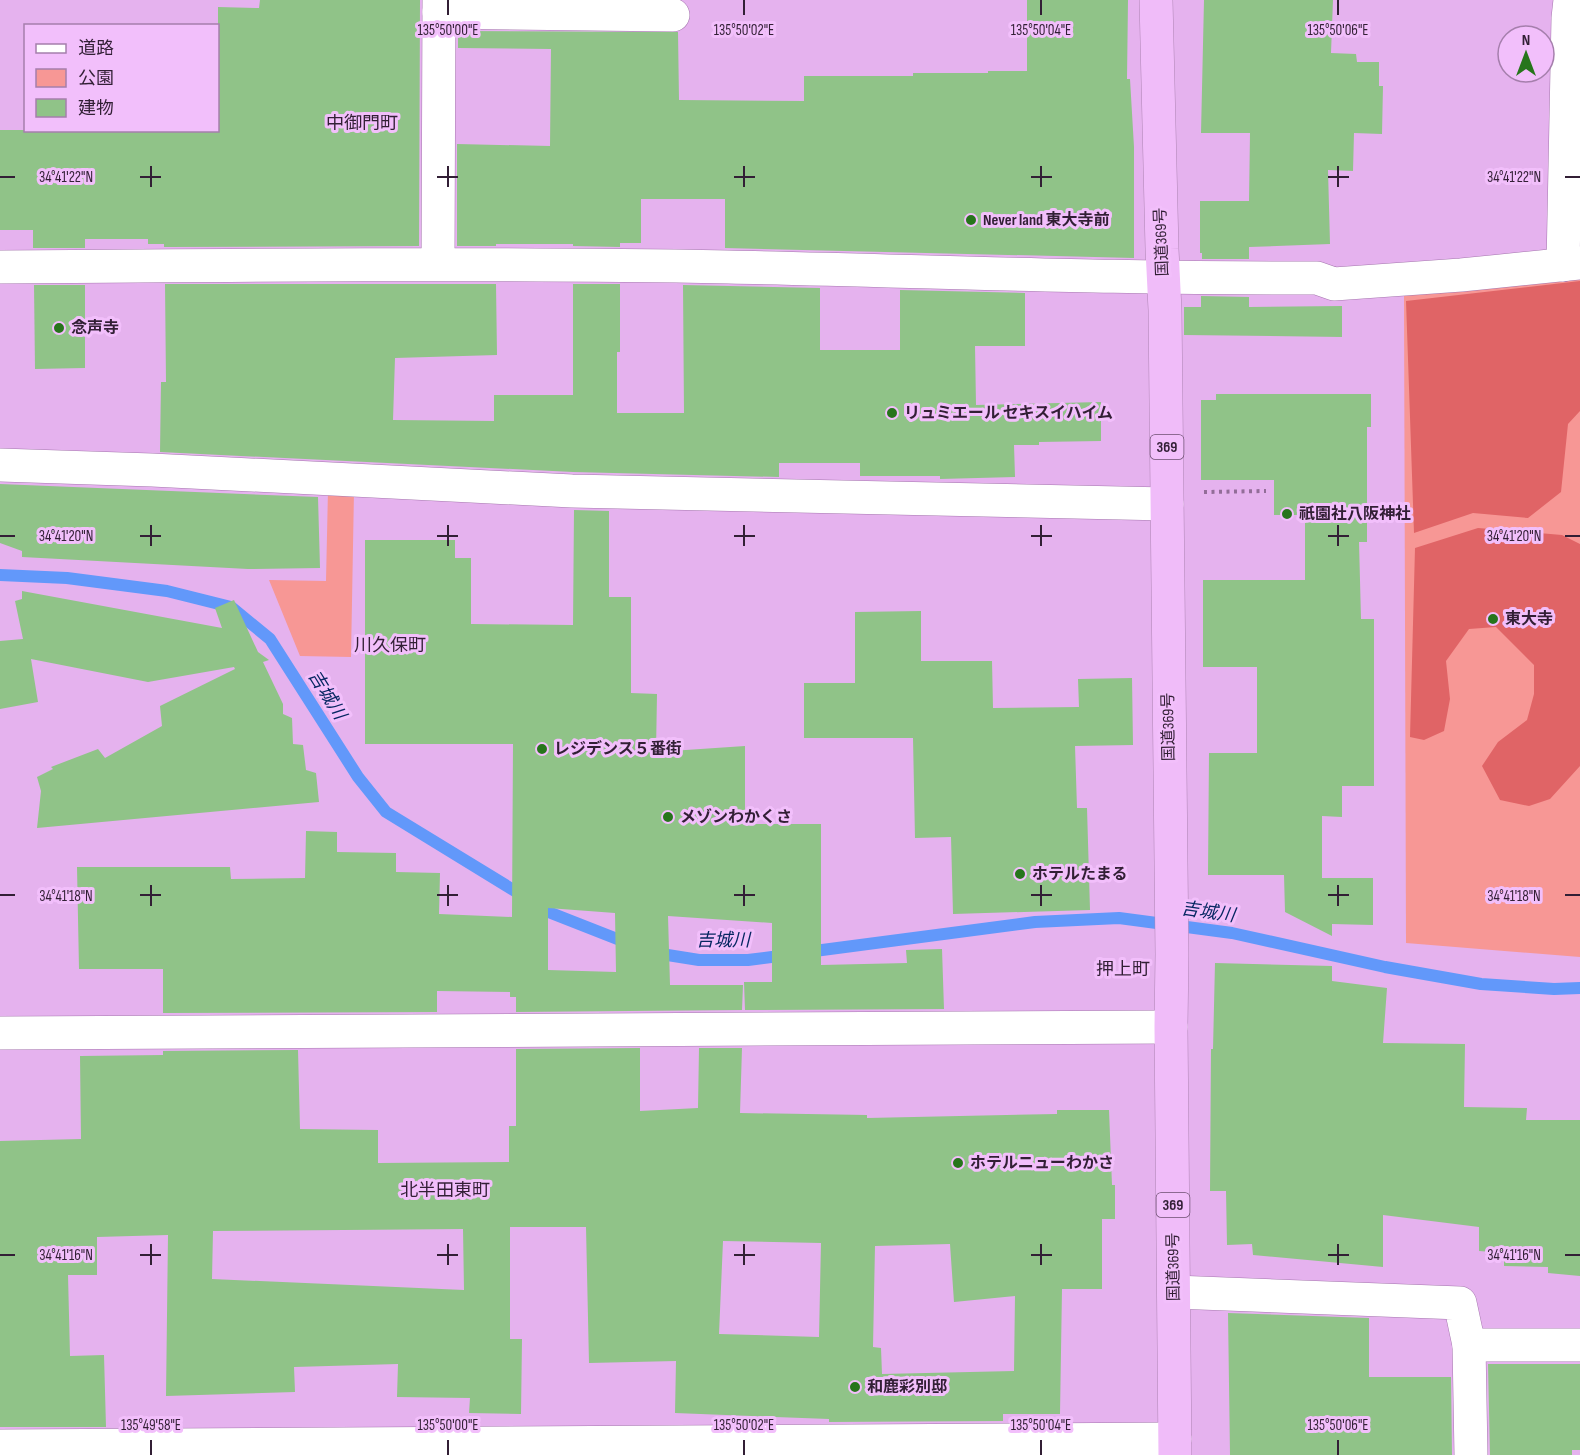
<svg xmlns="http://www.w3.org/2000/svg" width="1580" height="1455" font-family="'Sofia Sans Condensed','Noto Sans JP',sans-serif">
<rect width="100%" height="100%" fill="#e5b2ee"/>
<g fill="#f79795">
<polygon points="1580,275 1580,957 1406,943 1404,295"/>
<polygon points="328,490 354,491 351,657 300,656 269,580 326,581"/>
</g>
<g fill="#e06466">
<polygon points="1580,281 1580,411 1568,424 1561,492 1528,518 1473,513 1414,533 1406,301"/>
<polygon points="1478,528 1562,535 1580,544 1580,766 1550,799 1529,806 1500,800 1482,766 1498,742 1527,720 1534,694 1534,665 1496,627 1469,629 1446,661 1450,699 1444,731 1424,740 1410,737 1415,548"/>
</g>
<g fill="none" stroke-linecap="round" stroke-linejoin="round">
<g stroke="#6298fa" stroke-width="12">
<polyline points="0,575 67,578 167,591 231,607 270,639 358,777 386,812 551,913 630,944"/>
<polyline points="807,952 1035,922 1119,918 1232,933 1385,967 1481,984 1554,989 1580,988"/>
<polyline points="655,953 699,960 748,960 787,955"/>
</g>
</g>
<g fill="#90c388" fill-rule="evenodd">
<polygon points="260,0 420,0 419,246 164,247 164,244 148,244 148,239 85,239 85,248 33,248 33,230 0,230 0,130 218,130 218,7 259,8"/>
<polygon points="1027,0 1128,0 1127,79 1130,79 1134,147 1134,258 725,248 725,199 641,199 641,243 620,243 620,247 573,246 573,244 496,244 496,246 457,246 457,144 550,146 551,49 458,48 458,31 678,32 679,100 804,101 804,76 913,76 913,73 988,73 988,71 1027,71"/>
<polygon points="1204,0 1333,0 1331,53 1356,54 1357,62 1379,62 1379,86 1383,86 1382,134 1354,133 1353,171 1328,170 1330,244 1249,247 1249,259 1202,259 1202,253 1200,253 1200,201 1249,201 1250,133 1201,133"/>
<polygon points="165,284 496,284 497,355 395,358 393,420 494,421 494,395 573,395 573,284 620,284 620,352 617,352 617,413 684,413 683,285 820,288 820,350 900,350 900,290 1025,293 1025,346 975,346 976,405 1101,402 1101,441 1039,442 1039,445 1014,445 1015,477 940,479 940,476 860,476 860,463 779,463 779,477 573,472 160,452 161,382 166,382"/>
<polygon points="34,285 85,285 85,368 35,369"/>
<polygon points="1201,296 1249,297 1249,307 1342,306 1342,337 1184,335 1184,307 1201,307"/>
<polygon points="1216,394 1371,394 1371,427 1367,427 1367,542 1359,542 1361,619 1374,619 1374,786 1342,786 1342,817 1322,816 1322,878 1373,878 1373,925 1332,924 1332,936 1285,912 1284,875 1208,875 1209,753 1257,753 1257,667 1203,667 1203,580 1305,580 1305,515 1274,515 1274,480 1201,480 1201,400 1216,400"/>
<polygon points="0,484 318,497 320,568 248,569 22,557 22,551 0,543"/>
<path d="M574,510L609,511V597H631V693L657,694L656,752L745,746V824H821V965L907,963L906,950L942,949L944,1009L745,1010L744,982H772V923L668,916L670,985H743L742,1010L516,1012V997H510V992L437,991V1012L163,1013V969H79L77,867H230L231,879L305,878L306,831L337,832V852L396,853V872L440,873L439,914L512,917L513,744H365V540H455V558H471V624L573,625ZM548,908L615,913L616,972L548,970Z"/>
<polygon points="22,591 222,628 215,608 234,600 258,652 269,660 263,662 283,704 283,714 292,718 293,744 303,745 306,770 316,773 319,802 37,828 41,791 37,777 53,769 51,767 98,749 105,758 162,726 160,706 235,669 234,667 148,682 31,659 38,702 0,709 0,641 23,639 15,601 22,599"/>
<polygon points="921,611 921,661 992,661 993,708 1079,707 1078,679 1132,678 1133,745 1075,746 1077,808 1087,808 1090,910 953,914 951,837 915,838 913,738 804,738 804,683 855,683 855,612"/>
<polygon points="1215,963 1332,966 1332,981 1387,988 1383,1043 1465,1044 1464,1107 1527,1108 1526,1120 1580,1120 1580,1276 1548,1273 1548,1267 1504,1266 1504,1253 1479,1251 1479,1227 1383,1215 1383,1267 1253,1255 1252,1244 1227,1245 1226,1191 1210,1191 1211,1049 1213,1049"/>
<path d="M640,1048V1111L698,1108L699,1048H742L740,1113L867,1115V1118L1057,1114V1110H1109L1112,1185H1115V1219H1102V1289H1062L1060,1414H1003V1421L829,1422V1419L675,1413L676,1361L589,1363L586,1227H510V1339H522L521,1414L469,1413L470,1398L397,1397L398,1364L294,1367L295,1392L166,1396L168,1235L97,1237V1275H68L70,1356L104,1355L106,1427H0V1141L81,1139L80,1056L163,1055V1051L298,1050L300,1129L378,1130V1163L509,1162V1126H516V1049ZM463,1229L464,1290L212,1279L213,1231ZM723,1241L821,1243L819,1337L719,1334ZM950,1244L954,1302L1015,1296L1014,1371L882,1374L881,1348L873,1347L875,1246Z"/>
<polygon points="1228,1313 1369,1318 1369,1377 1451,1377 1452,1455 1230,1455"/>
<polygon points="1488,1364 1580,1364 1580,1450 1572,1450 1572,1455 1490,1455"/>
</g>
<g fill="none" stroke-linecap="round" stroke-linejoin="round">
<defs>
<g id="minor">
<polyline points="439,12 673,15"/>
<polyline points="438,264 439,0"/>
<polyline points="1563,265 1568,18 1570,0"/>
<path d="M0,267C243,265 485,263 728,267C925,271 1121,279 1317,278L1334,284L1461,275L1580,263"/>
<polyline points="0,465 152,470 572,491 1167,504"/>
<polyline points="0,1033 1171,1027"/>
<polyline points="1174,1292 1460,1303 1469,1345 1580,1345"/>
<polyline points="1469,1345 1471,1455"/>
<polyline points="0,1446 1175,1439"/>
</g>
<polyline id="highway" points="1156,0 1162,249 1165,310 1172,954 1171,1027 1175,1455"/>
</defs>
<use href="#minor" stroke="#a576ae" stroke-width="34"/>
<use href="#highway" stroke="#ae85b4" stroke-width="34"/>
<polyline stroke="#926d98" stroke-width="4" stroke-dasharray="3 4.5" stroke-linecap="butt" points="1204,492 1266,491"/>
<use href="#minor" stroke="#fff" stroke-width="33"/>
<use href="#highway" stroke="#f0bcf9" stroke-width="33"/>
</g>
<path fill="none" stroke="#321f35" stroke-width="2" d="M448,0V15M744,0V15M1041,0V15M1338,0V15M151,166V187M448,166V187M744,166V187M1041,166V187M1338,166V187M0,177H15M140,177H161M437,177H458M734,177H755M1031,177H1052M1328,177H1349M1565,177H1580M151,525V546M448,525V546M744,525V546M1041,525V546M1338,525V546M0,536H15M140,536H161M437,536H458M734,536H755M1031,536H1052M1328,536H1349M1565,536H1580M151,885V906M448,885V906M744,885V906M1041,885V906M1338,885V906M0,895H15M140,895H161M437,895H458M734,895H755M1031,895H1052M1328,895H1349M1565,895H1580M151,1244V1265M448,1244V1265M744,1244V1265M1041,1244V1265M1338,1244V1265M0,1255H15M140,1255H161M437,1255H458M734,1255H755M1031,1255H1052M1328,1255H1349M1565,1255H1580M151,1440V1455M448,1440V1455M744,1440V1455M1041,1440V1455M1338,1440V1455"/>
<g fill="#27751c" stroke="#f2bffb" stroke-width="2">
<circle cx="971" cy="220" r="6"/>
<circle cx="59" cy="328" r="6"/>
<circle cx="892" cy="413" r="6"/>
<circle cx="1287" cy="514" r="6"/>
<circle cx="1493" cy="619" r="6"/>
<circle cx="542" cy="749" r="6"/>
<circle cx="668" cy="817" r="6"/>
<circle cx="1020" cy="874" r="6"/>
<circle cx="958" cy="1163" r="6"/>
<circle cx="855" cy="1387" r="6"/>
</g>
<g text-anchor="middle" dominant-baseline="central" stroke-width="6" stroke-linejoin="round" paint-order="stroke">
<g fill="#f2bffb" stroke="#6c4f70" stroke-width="1.5">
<rect x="1150.5" y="435" width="33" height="24" rx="4.5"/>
<rect x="1156.5" y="1193" width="33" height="24" rx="4.5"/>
</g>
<g font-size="15" font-weight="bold" fill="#321f35">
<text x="1167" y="447">369</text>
<text x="1173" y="1205">369</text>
</g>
<g font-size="16" font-weight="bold" fill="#321f35" stroke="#f2bffb" text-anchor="start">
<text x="983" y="220">Never land 東大寺前</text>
<text x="71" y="328">念声寺</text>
<text x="904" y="413">リュミエール セキスイハイム</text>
<text x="1299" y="514">祇園社八阪神社</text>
<text x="1505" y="619">東大寺</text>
<text x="554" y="749">レジデンス５番街</text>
<text x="680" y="817">メゾンわかくさ</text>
<text x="1032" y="874">ホテルたまる</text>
<text x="970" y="1163">ホテルニューわかさ</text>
<text x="867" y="1387">和鹿彩別邸</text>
</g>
<g font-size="16" fill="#321f35" stroke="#f2bffb">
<text transform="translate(1162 242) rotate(-92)">国道369号</text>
<text transform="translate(1169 727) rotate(-91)">国道369号</text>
<text transform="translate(1174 1267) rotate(-91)">国道369号</text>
</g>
<g font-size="18" fill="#321f35" stroke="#f2bffb">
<text x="362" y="123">中御門町</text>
<text x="390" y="645">川久保町</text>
<text x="1123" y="969">押上町</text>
<text x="445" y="1190">北半田東町</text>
</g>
<g font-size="18" font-style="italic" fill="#072762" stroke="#f2bffb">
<text transform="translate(327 695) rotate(58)">吉城川</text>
<text transform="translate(1208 912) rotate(8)">吉城川</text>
<text x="723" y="940">吉城川</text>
</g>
</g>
<g font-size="15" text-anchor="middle" fill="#321f35" stroke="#f2bffb" stroke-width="6" stroke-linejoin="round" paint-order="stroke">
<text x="448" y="35">135°50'00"E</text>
<text x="744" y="35">135°50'02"E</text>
<text x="1041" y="35">135°50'04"E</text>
<text x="1338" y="35">135°50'06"E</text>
<text x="66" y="182">34°41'22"N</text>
<text x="1514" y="182">34°41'22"N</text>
<text x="66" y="541">34°41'20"N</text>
<text x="1514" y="541">34°41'20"N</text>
<text x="66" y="901">34°41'18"N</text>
<text x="1514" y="901">34°41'18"N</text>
<text x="66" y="1260">34°41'16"N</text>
<text x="1514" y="1260">34°41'16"N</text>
<text x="151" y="1430">135°49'58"E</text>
<text x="448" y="1430">135°50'00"E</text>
<text x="744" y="1430">135°50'02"E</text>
<text x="1041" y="1430">135°50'04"E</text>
<text x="1338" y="1430">135°50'06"E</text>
</g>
<rect x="24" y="24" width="195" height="108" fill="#f2bffb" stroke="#a57fac" stroke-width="1.5"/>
<rect x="36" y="44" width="30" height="9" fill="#ffffff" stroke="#a57fac" stroke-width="1.5"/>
<text x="78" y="54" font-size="18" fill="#321f35">道路</text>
<rect x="36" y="69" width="30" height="18" fill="#f79795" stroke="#a57fac" stroke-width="1.5"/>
<text x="78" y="84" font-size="18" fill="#321f35">公園</text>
<rect x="36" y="99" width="30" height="18" fill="#90c388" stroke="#a57fac" stroke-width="1.5"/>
<text x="78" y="114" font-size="18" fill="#321f35">建物</text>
<g transform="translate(1526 54)"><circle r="28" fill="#f2bffb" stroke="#a57fac" stroke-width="1.5"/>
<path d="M0-4.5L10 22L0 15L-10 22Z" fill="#27751c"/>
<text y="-9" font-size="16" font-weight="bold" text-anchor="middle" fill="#321f35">N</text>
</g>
</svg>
